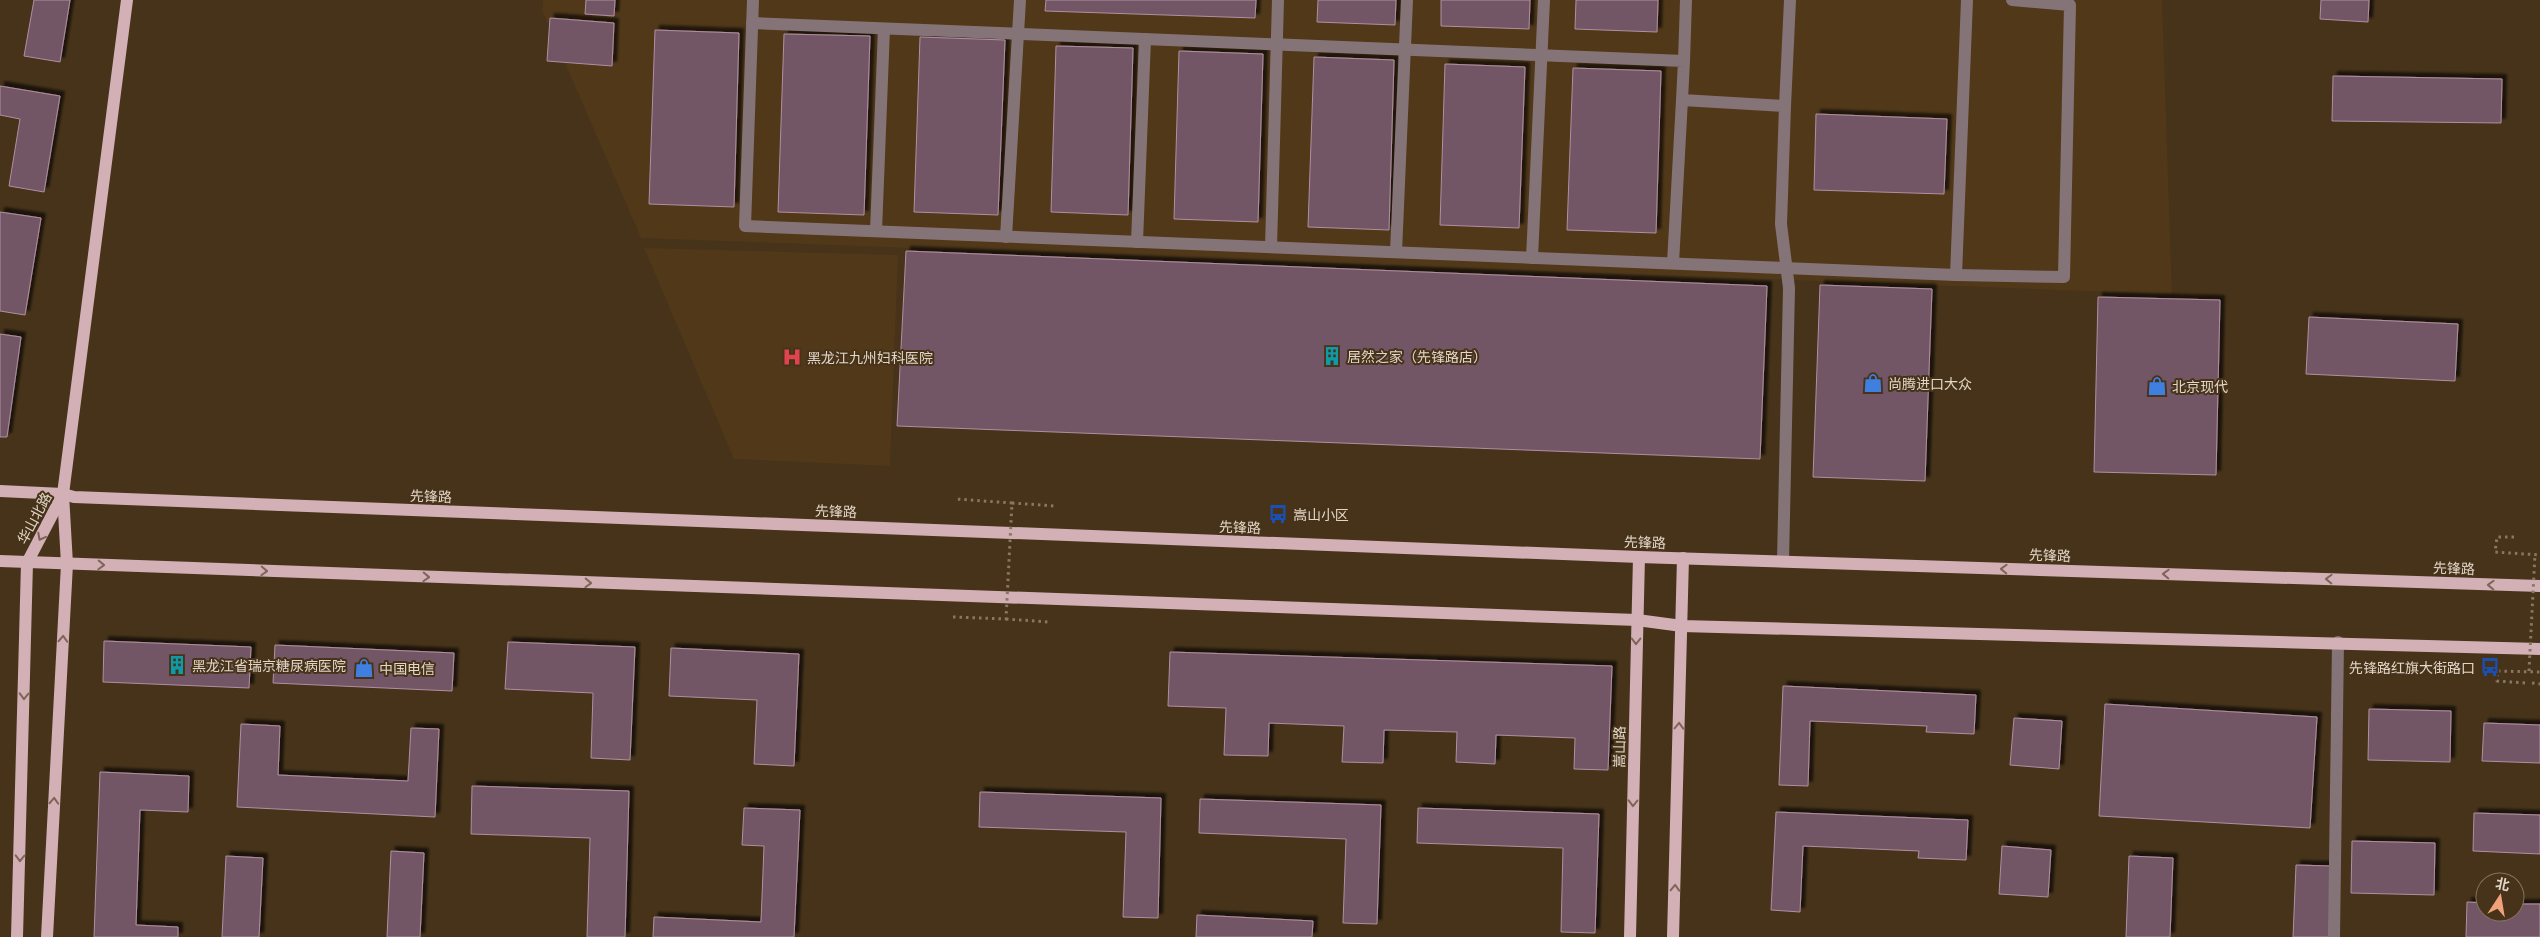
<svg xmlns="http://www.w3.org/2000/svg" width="2540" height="937" font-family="Lato,'Noto Sans SC',sans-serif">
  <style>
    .built { fill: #503819 }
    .building { fill: #735666; stroke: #b08fa1; filter: url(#shadow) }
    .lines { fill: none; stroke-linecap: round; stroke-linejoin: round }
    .path { stroke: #887763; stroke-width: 3; stroke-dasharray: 2.5 4; stroke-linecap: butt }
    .minor { stroke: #857477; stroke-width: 12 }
    .major { stroke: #d2b0b5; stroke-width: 12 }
    .path-bridge { stroke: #887763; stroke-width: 3; stroke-dasharray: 2.5 4; stroke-linecap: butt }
    .oneway { stroke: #7e6558 }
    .labels { text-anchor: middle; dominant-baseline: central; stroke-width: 4; stroke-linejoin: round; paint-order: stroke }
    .poi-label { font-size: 14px; fill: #e3d6c8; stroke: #46331a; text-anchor: start }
    .street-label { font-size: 14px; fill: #e3d6c8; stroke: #46331a }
  </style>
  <defs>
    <filter id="shadow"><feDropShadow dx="4.5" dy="-4.5" stdDeviation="1" flood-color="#0009"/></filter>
  </defs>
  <rect width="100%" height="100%" fill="#46331a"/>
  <g class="built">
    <path d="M543,0H2162L2172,294L641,238L542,10Z"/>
    <path d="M644,248L898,255L890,466L734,459Z"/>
  </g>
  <g class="building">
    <path d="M34,0H70L60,62L24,56Z"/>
    <path d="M586,0H615L614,16L585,14Z"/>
    <path d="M1046,0H1256L1255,18L1045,11Z"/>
    <path d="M1318,0H1396L1395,25L1317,22Z"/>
    <path d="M1441,0H1530L1529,29L1441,26Z"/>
    <path d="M1576,0H1658L1657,32L1575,29Z"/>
    <path d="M2321,0H2369L2368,22L2320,19Z"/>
    <path d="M550,18L614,23L612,66L547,61Z"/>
    <path d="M655,30L739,33L734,207L649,204Z"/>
    <path d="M784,34L870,36L864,215L778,212Z"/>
    <path d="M920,37L1005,40L998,215L914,212Z"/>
    <path d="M1056,46L1133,48L1128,215L1051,212Z"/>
    <path d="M1179,51L1263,54L1258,222L1174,219Z"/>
    <path d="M1314,57L1394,60L1389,230L1308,227Z"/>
    <path d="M1445,64L1525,67L1519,228L1440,225Z"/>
    <path d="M1573,68L1661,71L1656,233L1567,230Z"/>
    <path d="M2333,76L2502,79L2501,123L2332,121Z"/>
    <path d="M0,86L60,96L44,192L9,186L20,119L0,115Z"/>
    <path d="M1816,114L1947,119L1944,194L1814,190Z"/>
    <path d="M0,212L41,218L25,315L0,311Z"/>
    <path d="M906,251L1767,286L1760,459L897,426Z"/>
    <path d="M1820,285L1932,289L1925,481L1813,477Z"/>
    <path d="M2098,297L2220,300L2216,475L2094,472Z"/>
    <path d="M2309,317L2458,324L2455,381L2306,374Z"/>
    <path d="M0,334L21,337L7,437H0Z"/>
    <path d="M104,641L251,647L249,688L103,682Z"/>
    <path d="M508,642L635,647L630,760L591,758L593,693L505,689Z"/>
    <path d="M275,645L454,653L452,691L273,683Z"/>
    <path d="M671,648L799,654L794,766L754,764L757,700L669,696Z"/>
    <path d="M1170,652L1612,666L1608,770L1574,769L1575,738L1496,735L1495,764L1456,762L1457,732L1384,730L1383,763L1342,762L1344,726L1269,723L1268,756L1224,755L1226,708L1168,706Z"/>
    <path d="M1783,686L1976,695L1974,734L1926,732L1927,726L1810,721L1808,786L1779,785Z"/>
    <path d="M2105,704L2317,717L2310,828L2099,816Z"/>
    <path d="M2369,709L2451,711L2450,762L2368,760Z"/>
    <path d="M2014,718L2062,721L2059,769L2010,765Z"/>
    <path d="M2484,723L2540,725V763L2482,761Z"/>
    <path d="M241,724L280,726L278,775L408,781L411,728L439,729L435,817L237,807Z"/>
    <path d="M100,772L189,776L188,812L140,810L136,925L178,927V937H94Z"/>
    <path d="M472,786L629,791L625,937H587L590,838L471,834Z"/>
    <path d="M980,792L1161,798L1158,918L1123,917L1126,832L979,827Z"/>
    <path d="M1200,799L1381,805L1377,924L1343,923L1346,839L1199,833Z"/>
    <path d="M744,808L800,810L794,937H653L654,917L761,922L764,846L742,845Z"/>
    <path d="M1418,808L1599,814L1595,933L1561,932L1563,848L1417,843Z"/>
    <path d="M1776,812L1968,820L1966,860L1918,858L1919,851L1803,846L1800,912L1771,910Z"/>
    <path d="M2474,813L2540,815V854L2473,851Z"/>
    <path d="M2352,841L2435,843L2434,895L2351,893Z"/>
    <path d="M2002,846L2051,850L2048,897L1999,894Z"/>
    <path d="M391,851L424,853L420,937H387Z"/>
    <path d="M226,856L263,858L259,937H222Z"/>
    <path d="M2129,856L2173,858L2170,937H2126Z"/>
    <path d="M2296,865L2331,866L2329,937H2293Z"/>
    <path d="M2467,902L2485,903V912H2515V904H2540V937H2466Z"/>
    <path d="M1197,915L1313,921L1312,937H1196Z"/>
  </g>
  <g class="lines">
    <g class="path">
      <path d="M1012,503L1055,506"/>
      <path d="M2514,537H2497L2495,552L2540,555"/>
      <path d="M1006,619L1049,622"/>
      <path d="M2525,683L2497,681V671L2540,672"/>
      <path d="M2532,683L2540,684"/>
    </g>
    <g class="minor">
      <path d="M753,0L745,226L1956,275L2064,277L2070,5L2012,0"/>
      <path d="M752,23L1684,61L1682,100L1785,106L1781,224L1789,288L1783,561"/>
      <path d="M1684,61L1686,0"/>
      <path d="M1785,106L1790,0"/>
      <path d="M876,231L884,29"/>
      <path d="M1006,237L1020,0"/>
      <path d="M1137,242L1145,39"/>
      <path d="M1271,247L1278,0"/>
      <path d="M1396,252L1407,0"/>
      <path d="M1532,258L1544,0"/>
      <path d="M1673,263L1682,100"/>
      <path d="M1956,275L1967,0"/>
      <path d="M2334,937L2338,642"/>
    </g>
    <g class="major">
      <path d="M0,491L63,494L74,497L1639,557L2540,586"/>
      <path d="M0,561L1637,620L1682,626L2540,649"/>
      <path d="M17,937L27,563L63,494"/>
      <path d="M47,937L67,564L63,494L127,0"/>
      <path d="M1630,937L1639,557"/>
      <path d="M1673,937L1683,558"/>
    </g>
    <g class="path-bridge">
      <path d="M953,617L1006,619L1012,503L956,499"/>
      <path d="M2529,671L2535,554"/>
    </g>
  </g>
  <defs><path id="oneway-chevron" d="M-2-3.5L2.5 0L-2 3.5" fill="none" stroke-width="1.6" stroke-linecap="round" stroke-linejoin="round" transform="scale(1.25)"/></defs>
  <g class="oneway">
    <use href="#oneway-chevron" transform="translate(41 537) rotate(118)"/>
    <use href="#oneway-chevron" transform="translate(101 565) rotate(2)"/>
    <use href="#oneway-chevron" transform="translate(2004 569) rotate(-178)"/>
    <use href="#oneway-chevron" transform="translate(264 571) rotate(2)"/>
    <use href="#oneway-chevron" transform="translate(2166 574) rotate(-178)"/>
    <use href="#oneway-chevron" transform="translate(426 577) rotate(2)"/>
    <use href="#oneway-chevron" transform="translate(2329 579) rotate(-178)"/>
    <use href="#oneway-chevron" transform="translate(588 583) rotate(2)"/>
    <use href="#oneway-chevron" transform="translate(2491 585) rotate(-178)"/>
    <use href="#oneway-chevron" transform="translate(63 639) rotate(-87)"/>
    <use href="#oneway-chevron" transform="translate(1636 641) rotate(91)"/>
    <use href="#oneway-chevron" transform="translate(24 696) rotate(91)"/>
    <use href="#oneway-chevron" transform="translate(1679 726) rotate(-88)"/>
    <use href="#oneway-chevron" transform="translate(54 801) rotate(-87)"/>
    <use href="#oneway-chevron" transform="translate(1633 803) rotate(91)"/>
    <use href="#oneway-chevron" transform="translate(20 858) rotate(91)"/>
    <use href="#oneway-chevron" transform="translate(1675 888) rotate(-88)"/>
  </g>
  <defs>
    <g id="building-bare" transform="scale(1.5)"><path d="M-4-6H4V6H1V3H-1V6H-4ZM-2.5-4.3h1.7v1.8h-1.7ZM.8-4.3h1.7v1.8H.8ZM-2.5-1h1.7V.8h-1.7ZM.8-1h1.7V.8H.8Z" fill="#0f9aa8" stroke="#46331a" stroke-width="2.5" paint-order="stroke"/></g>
    <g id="hospital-bare" transform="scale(1.5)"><path d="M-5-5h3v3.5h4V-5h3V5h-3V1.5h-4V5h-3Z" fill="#e0444e" stroke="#46331a" stroke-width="2.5" paint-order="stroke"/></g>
    <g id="shop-bare" transform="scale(1.5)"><path d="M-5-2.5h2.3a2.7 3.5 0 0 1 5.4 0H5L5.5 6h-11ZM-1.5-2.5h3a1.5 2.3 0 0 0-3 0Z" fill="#3f7fe0" stroke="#46331a" stroke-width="2.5" paint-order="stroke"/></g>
    <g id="bus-bare" transform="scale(1.5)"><path d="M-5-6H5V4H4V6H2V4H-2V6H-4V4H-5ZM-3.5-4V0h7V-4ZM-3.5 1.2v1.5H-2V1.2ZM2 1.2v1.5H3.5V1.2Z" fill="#1a4fb4" stroke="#46331a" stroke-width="2.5" paint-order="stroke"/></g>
  </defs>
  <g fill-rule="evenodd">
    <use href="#building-bare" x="1332" y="356"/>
    <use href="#hospital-bare" x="792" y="357"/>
    <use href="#shop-bare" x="1873" y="383"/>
    <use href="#shop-bare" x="2157" y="386"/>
    <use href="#bus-bare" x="1278" y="514"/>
    <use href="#building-bare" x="177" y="665"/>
    <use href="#bus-bare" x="2490" y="667"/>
    <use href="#shop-bare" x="364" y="668"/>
  </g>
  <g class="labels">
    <g class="poi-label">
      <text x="1347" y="356">居然之家（先锋路店）</text>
      <text x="807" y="357">黑龙江九州妇科医院</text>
      <text x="1888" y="383">尚腾进口大众</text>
      <text x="2172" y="386">北京现代</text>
      <text x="1293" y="514">嵩山小区</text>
      <text x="192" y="665">黑龙江省瑞京糖尿病医院</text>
      <text x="2475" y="667" text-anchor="end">先锋路红旗大街路口</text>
      <text x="379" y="668">中国电信</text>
    </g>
    <g class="street-label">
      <text transform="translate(431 496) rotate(2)">先锋路</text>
      <text transform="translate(836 511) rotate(2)">先锋路</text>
      <text transform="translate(34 518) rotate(-62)">华山北路</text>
      <text transform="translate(1240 527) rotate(2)">先锋路</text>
      <text transform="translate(1645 542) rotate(2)">先锋路</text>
      <text transform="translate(2050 555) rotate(2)">先锋路</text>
      <text transform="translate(2454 568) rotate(2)">先锋路</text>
      <text transform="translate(1619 747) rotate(-89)">嵩山路</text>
    </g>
  </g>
  <g transform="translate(2500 897) rotate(12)"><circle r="24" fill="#46331a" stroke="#857460"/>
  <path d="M0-4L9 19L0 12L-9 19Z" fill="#f1a27b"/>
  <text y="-8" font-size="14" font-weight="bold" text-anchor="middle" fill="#e3d6c8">北</text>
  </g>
</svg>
